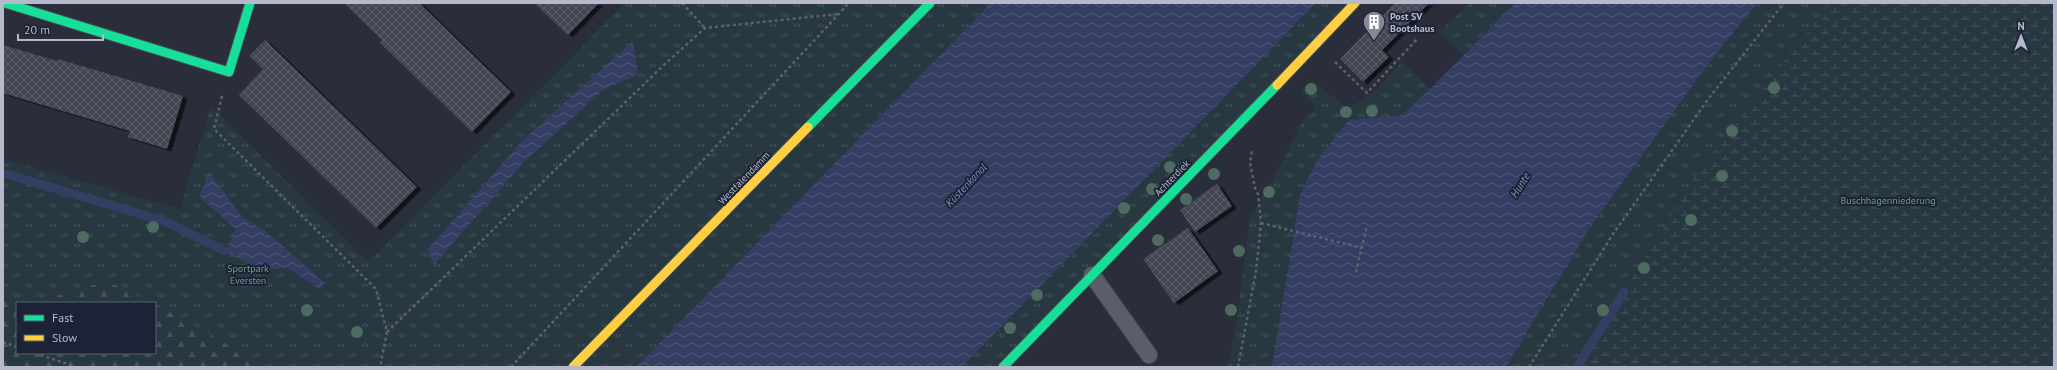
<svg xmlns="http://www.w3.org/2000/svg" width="2057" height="370" font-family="'PT Sans',sans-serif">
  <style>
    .grass { fill: url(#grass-tufts); fill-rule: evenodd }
    .forest { fill: url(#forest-firs) }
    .wetland { fill: url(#wetland-marsh) }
    .water { fill: url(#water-waves) }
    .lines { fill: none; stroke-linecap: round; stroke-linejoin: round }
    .stream { stroke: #343e63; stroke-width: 9 }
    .building { fill: url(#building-cross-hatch); filter: url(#shadow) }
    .lane-casing { stroke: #474a53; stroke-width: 18 }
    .fast-casing { stroke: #474a53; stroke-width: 11 }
    .slow-casing { stroke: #474a53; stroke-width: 11 }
    .path { stroke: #5d616a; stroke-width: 2.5; stroke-dasharray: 3 3; stroke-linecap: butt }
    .lane { stroke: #5b5e68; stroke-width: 16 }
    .fast { stroke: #16e098; stroke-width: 9 }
    .slow { stroke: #ffcf43; stroke-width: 9 }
    .tree { fill: #4e6b61 }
    .labels { text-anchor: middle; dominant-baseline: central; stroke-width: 4; stroke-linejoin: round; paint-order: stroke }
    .poi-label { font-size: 10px; font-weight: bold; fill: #b5b9cb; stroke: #1d2336; text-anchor: start }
    .street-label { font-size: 10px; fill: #b5b9cb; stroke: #1d2336 }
    .park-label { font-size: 10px; fill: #6b9d80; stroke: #1d2336 }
    .water-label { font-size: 11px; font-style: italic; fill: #828fb8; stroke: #1d2336 }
  </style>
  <defs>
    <pattern id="grass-tufts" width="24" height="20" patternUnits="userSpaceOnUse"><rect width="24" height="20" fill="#273841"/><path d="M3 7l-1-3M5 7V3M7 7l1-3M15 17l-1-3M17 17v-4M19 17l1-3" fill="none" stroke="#44535b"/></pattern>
    <pattern id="forest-firs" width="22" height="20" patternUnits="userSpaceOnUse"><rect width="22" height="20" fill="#273841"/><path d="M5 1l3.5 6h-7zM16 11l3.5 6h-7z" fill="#44535b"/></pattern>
    <pattern id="wetland-marsh" width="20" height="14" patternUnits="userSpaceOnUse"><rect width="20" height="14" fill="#273841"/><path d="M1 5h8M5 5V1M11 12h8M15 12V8" fill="none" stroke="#44535b"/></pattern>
    <pattern id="water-waves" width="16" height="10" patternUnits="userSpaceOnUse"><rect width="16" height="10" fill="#343e63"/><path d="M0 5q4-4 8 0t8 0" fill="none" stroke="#4f5878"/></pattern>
    <pattern id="building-cross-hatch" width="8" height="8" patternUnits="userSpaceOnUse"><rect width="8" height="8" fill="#434752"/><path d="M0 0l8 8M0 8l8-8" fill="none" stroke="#5c5f6a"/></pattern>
    <filter id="shadow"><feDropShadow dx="4.5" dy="2.5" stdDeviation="0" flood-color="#0009"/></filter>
  </defs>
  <rect width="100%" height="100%" fill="#2a2e3b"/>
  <g class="grass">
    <path d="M625,3H991L636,367H3V159L180,209L211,106L368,262ZM17,303H155V353H17Z"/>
    <path d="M1316,3H1357L1003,367H962Z"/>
    <path d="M1470,3H1515L1463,55L1439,32Z"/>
    <path d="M1757,3H2054V367H1506L1589,229L1708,64Z"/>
    <path d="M1402,62L1430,89L1402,115L1349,120L1300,195L1272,367H1228L1237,319L1250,218L1277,172L1302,122L1316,107L1301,93L1313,81L1348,109L1377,89Z"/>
  </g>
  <g class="forest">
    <path d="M107,281L152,303H56V296Z"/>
    <path d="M3,296L17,305V353H155V304L268,367H3Z"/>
  </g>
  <path class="wetland" d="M1830,3H2054V367H1577L1697,174Z"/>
  <g class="water">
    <path d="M991,3H1316L962,367H636Z"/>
    <path d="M1515,3H1757L1708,64L1589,229L1506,367H1272L1300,195L1318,159L1349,120L1402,115L1430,89Z"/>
    <path d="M633,41L638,74L603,90L524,162L434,265L427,250L521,142Z"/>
    <path d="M209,172L243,218L263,229L325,283L319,289L287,267L262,271L225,251L236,229L199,197Z"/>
  </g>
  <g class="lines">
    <g class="stream">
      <path d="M3,173L167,222L225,251"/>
      <path d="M1577,367L1624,292"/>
    </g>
  </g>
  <g class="building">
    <path d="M344,3H419L511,92L472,132L380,43L382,40Z"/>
    <path d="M534,3H599L568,35Z"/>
    <path d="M1395,3H1429L1382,50L1389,57L1363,82L1340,59Z"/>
    <path d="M265,40L417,187L376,228L239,95L263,69L249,56Z"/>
    <path d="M3,45L57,61L58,59L183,96L167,149L128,137L130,131L3,93Z"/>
    <path d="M1217,184L1232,206L1195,232L1180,210Z"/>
    <path d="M1188,228L1218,271L1174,303L1143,259Z"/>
  </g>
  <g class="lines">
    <g class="lane-casing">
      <path id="lane" d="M1092,275L1149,355"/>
    </g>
    <g class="fast-casing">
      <g id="fast">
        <path d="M5,3L229,72L250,3"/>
        <path d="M808,127L930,3"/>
        <path d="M1003,367L1277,85"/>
      </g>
    </g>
    <g class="slow-casing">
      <g id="slow">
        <path d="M1277,85L1355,3"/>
        <path d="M573,367L808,127"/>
      </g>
    </g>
    <g class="path">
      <path d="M682,3L705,28"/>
      <path d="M1335,62L1367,93L1418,38"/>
      <path d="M222,96L214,129L376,289L387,332L380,367"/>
      <path d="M1261,223L1362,248"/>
      <path d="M1356,272L1367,225"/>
      <path d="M387,332L666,63L705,28L838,14"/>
      <path d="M3,342L17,347"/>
      <path d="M35,353L76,367"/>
      <path d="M511,367L849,3"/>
      <path d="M1238,367L1256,271L1261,223L1258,194L1255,188L1250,163L1252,149"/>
      <path d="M1529,367L1613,234L1709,98L1784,3"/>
    </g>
    <use href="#lane" class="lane"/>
    <use href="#fast" class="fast"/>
    <use href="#slow" class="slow"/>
  </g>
  <g class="tree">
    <circle cx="1774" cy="88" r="6"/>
    <circle cx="1311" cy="89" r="6"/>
    <circle cx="1372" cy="111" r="6"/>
    <circle cx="1346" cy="112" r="6"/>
    <circle cx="1732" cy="131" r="6"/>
    <circle cx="1170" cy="167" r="6"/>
    <circle cx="1214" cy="174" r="6"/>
    <circle cx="1722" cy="176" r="6"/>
    <circle cx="1152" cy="189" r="6"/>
    <circle cx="1269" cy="192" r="6"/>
    <circle cx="1186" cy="199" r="6"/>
    <circle cx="1124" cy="208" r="6"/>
    <circle cx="1691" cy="220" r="6"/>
    <circle cx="153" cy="227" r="6"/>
    <circle cx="83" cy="237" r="6"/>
    <circle cx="1158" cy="240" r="6"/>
    <circle cx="1239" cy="251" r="6"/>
    <circle cx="1644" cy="268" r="6"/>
    <circle cx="1037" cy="295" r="6"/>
    <circle cx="307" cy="310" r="6"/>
    <circle cx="1231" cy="310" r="6"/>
    <circle cx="1603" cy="310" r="6"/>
    <circle cx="1010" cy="328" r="6"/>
    <circle cx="357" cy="332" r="6"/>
  </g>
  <defs>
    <g id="building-pin" transform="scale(1.15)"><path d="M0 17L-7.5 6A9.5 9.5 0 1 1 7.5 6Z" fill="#848899" stroke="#1d2336"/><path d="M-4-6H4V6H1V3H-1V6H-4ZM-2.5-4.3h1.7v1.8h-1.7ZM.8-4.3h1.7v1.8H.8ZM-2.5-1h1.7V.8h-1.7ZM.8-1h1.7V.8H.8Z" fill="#fff"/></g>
  </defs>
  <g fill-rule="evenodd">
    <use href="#building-pin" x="1374" y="22"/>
  </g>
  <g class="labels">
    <g class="poi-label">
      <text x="1390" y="16">Post SV<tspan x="1390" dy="12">Bootshaus</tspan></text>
    </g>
    <g class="street-label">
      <text transform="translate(744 178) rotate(-46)">Westfalendamm</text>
      <text transform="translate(1172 178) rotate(-46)">Achterdiek</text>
    </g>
    <g class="park-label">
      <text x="1888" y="200">Buschhagenniederung</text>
      <text x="248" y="268">Sportpark<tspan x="248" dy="12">Eversten</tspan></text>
    </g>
    <g class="water-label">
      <text transform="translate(966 185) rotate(-47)">Küstenkanal</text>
      <text transform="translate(1520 185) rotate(-58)">Hunte</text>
    </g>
  </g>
  <rect width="2057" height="370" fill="none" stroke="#b5b9cb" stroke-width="8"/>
  <rect x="16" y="302" width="140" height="52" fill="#1d2336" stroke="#5a5f72"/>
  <rect x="24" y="315" width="20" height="6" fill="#16e098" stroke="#5a5f72"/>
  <text x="52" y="322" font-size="12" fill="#b5b9cb">Fast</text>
  <rect x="24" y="335" width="20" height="6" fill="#ffcf43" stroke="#5a5f72"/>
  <text x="52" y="342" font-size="12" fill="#b5b9cb">Slow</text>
  <g transform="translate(2021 36)" stroke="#1d2336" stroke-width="3" paint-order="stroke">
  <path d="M0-3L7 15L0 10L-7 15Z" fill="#b5b9cb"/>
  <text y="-6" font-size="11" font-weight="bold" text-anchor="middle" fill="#b5b9cb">N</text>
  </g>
  <path d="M18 34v6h85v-6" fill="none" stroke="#b5b9cb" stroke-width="2"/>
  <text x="24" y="34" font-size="12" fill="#b5b9cb" stroke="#1d2336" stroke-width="3" paint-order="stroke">20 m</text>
</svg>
